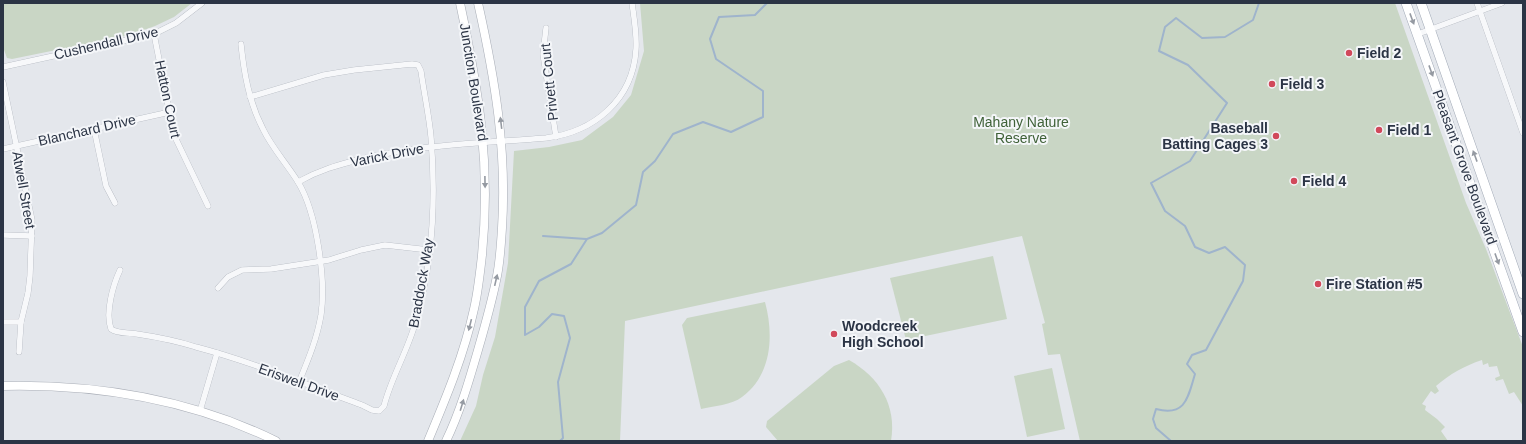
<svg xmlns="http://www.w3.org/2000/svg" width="1526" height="444" font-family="Arial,sans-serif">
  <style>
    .green { fill: #c9d6c5 }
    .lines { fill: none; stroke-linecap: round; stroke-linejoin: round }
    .stream { stroke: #9fb4cc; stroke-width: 2 }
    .street-casing { stroke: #a9aeb7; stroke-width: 6 }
    .secondary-casing { stroke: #a9aeb7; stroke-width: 9 }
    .primary-casing { stroke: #a3abb8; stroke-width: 10 }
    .street { stroke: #f7f8fa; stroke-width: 5.5 }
    .secondary { stroke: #fff; stroke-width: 8 }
    .primary { stroke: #fff; stroke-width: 9 }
    .oneway { fill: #959aa2 }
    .poi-dot { fill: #d1495b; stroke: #f4f6f9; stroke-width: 1.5 }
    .labels { text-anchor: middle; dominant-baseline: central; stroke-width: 4; stroke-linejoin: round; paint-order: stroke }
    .street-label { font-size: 14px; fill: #2b3445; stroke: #f4f6f9 }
    .poi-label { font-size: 14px; font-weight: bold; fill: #2b3445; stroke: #f4f6f9; text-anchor: start }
    .park-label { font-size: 14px; fill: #3f6138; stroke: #f4f6f9 }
  </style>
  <rect width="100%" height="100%" fill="#e4e7ec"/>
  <g class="green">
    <path d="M3,3H192L174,17L155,26L130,35L12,59L7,58L3,47Z"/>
    <path d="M640,3H1395L1466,203L1486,249L1523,347V406L1514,392L1509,394L1503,379L1496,381L1495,378L1500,376L1497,366L1489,367L1488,363L1483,365L1482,360C1464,366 1450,374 1436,386L1439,391L1435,394L1431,391L1422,404L1426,406L1425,410L1437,419L1445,427L1441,431L1448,441H1080L1060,354L1048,355L1042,324L1045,323L1022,236L625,321L620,441H460L476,406L483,375L495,337L508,263L514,151L549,147L582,140L613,117L631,95L644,51Z"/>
    <path d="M993,256L1007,319L906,340L890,278Z"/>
    <path d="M765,302C774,335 772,375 742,397C732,405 713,406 701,409L682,325L687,318Z"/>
    <path d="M849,360C879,377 897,405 891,441H778L766,427L767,421L834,366Z"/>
    <path d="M1052,368L1065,429L1027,437L1014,376Z"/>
  </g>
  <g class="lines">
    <g class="stream">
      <path d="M543,236L586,239"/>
      <path d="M560,441L563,438L558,382L570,338L564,316L552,314L539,327L525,335V307L539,281L571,264L587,239L602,233L636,205L643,172L655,161L673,134L703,122L731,132L763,117V91L716,59L710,39L719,17L755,15L767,3"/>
      <path d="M1171,441L1156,428L1153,419L1156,409C1186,417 1188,397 1195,374L1187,364L1192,355L1206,350L1243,281L1245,265L1225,247L1209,253L1195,247L1185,226L1165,211L1151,183L1190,161L1227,103L1188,65L1159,51L1165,27L1176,18L1202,38L1225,37L1253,20L1259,3"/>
    </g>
    <g class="street-casing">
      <g id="street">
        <path d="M1477,3L1523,133"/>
        <path d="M546,28L543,54L556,137"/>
        <path d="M154,34L174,135L208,206"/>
        <path d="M1418,34L1502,3"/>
        <path d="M241,44C244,73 249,102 263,129C272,148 287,164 298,182C317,213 326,280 321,315C317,339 308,360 299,382"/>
        <path d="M3,67L154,34L176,23L202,3"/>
        <path d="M3,82L32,220L30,276L28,293L21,322L19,352"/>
        <path d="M94,129L106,186L115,203"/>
        <path d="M3,149L170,112"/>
        <path d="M298,182C319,170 338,165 361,159C422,144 484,143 546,138C594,132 633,100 636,49C637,34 634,18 632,3"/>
        <path d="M3,235L32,236"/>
        <path d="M120,270C113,285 105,313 111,329C118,334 128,332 137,334C157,337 177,341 196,347C253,362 307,385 362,405L372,410L379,411L384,406C391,378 407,352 415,324C433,264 436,199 431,137C429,115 424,93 421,71L418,65L412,64L354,70L324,75L250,97"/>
        <path d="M218,288L228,277L242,270L271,269L329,260L361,250L385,245L429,250"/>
        <path d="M3,322H21"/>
        <path d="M200,411L217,353"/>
      </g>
    </g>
    <g class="secondary-casing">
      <g id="secondary">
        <path d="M3,386C97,384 192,400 276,441"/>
        <path d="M428,441C446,398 464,355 474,309C478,292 480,273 482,255C491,164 479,92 460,3"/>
        <path d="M446,441C460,412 469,381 478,350C485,326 492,301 497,276C500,261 501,244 502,228C507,150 495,79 478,3"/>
      </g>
    </g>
    <g class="primary-casing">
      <g id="primary">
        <path d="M1406,3L1523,332"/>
        <path d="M1421,3L1523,294"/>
      </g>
    </g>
    <use href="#street" class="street"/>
    <use href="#secondary" class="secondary"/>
    <use href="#primary" class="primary"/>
  </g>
  <defs><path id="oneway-solid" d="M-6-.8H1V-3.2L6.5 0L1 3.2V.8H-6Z"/></defs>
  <g class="oneway">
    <use href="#oneway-solid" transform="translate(1412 19) rotate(70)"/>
    <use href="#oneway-solid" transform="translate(1431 71) rotate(70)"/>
    <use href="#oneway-solid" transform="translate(501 123) rotate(-97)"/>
    <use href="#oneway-solid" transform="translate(1475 156) rotate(-110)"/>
    <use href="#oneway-solid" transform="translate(485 182) rotate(89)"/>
    <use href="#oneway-solid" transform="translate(1497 259) rotate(70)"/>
    <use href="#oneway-solid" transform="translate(496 280) rotate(-77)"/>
    <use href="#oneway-solid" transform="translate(470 325) rotate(104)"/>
    <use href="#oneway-solid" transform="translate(462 405) rotate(-73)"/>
  </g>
  <g class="poi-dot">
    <circle cx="1349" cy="53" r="4"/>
    <circle cx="1272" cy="84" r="4"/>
    <circle cx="1379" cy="130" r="4"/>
    <circle cx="1276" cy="136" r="4"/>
    <circle cx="1294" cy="181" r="4"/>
    <circle cx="1318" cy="284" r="4"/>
    <circle cx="834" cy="334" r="4"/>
  </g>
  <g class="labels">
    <g class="street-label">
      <text transform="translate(106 43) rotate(-13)">Cushendall Drive</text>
      <text transform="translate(474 82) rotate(81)">Junction Boulevard</text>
      <text transform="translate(549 82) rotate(-96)">Privett Court</text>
      <text transform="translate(168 99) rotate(78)">Hatton Court</text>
      <text transform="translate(87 130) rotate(-13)">Blanchard Drive</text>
      <text transform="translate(387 155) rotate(-11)">Varick Drive</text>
      <text transform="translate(1465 167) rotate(70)">Pleasant Grove Boulevard</text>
      <text transform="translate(24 190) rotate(80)">Atwell Street</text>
      <text transform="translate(421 283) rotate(-80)">Braddock Way</text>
      <text transform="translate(299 382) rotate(20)">Eriswell Drive</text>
    </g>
    <g class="poi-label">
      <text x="1357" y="53">Field 2</text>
      <text x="1280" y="84">Field 3</text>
      <text x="1268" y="128" text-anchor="end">Baseball<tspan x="1268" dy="16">Batting Cages 3</tspan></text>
      <text x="1387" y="130">Field 1</text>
      <text x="1302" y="181">Field 4</text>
      <text x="1326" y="284">Fire Station #5</text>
      <text x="842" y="326">Woodcreek<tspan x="842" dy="16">High School</tspan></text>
    </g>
    <g class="park-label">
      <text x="1021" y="122">Mahany Nature<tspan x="1021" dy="16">Reserve</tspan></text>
    </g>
  </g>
  <rect width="1526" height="444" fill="none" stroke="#2b3445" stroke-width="8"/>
</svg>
